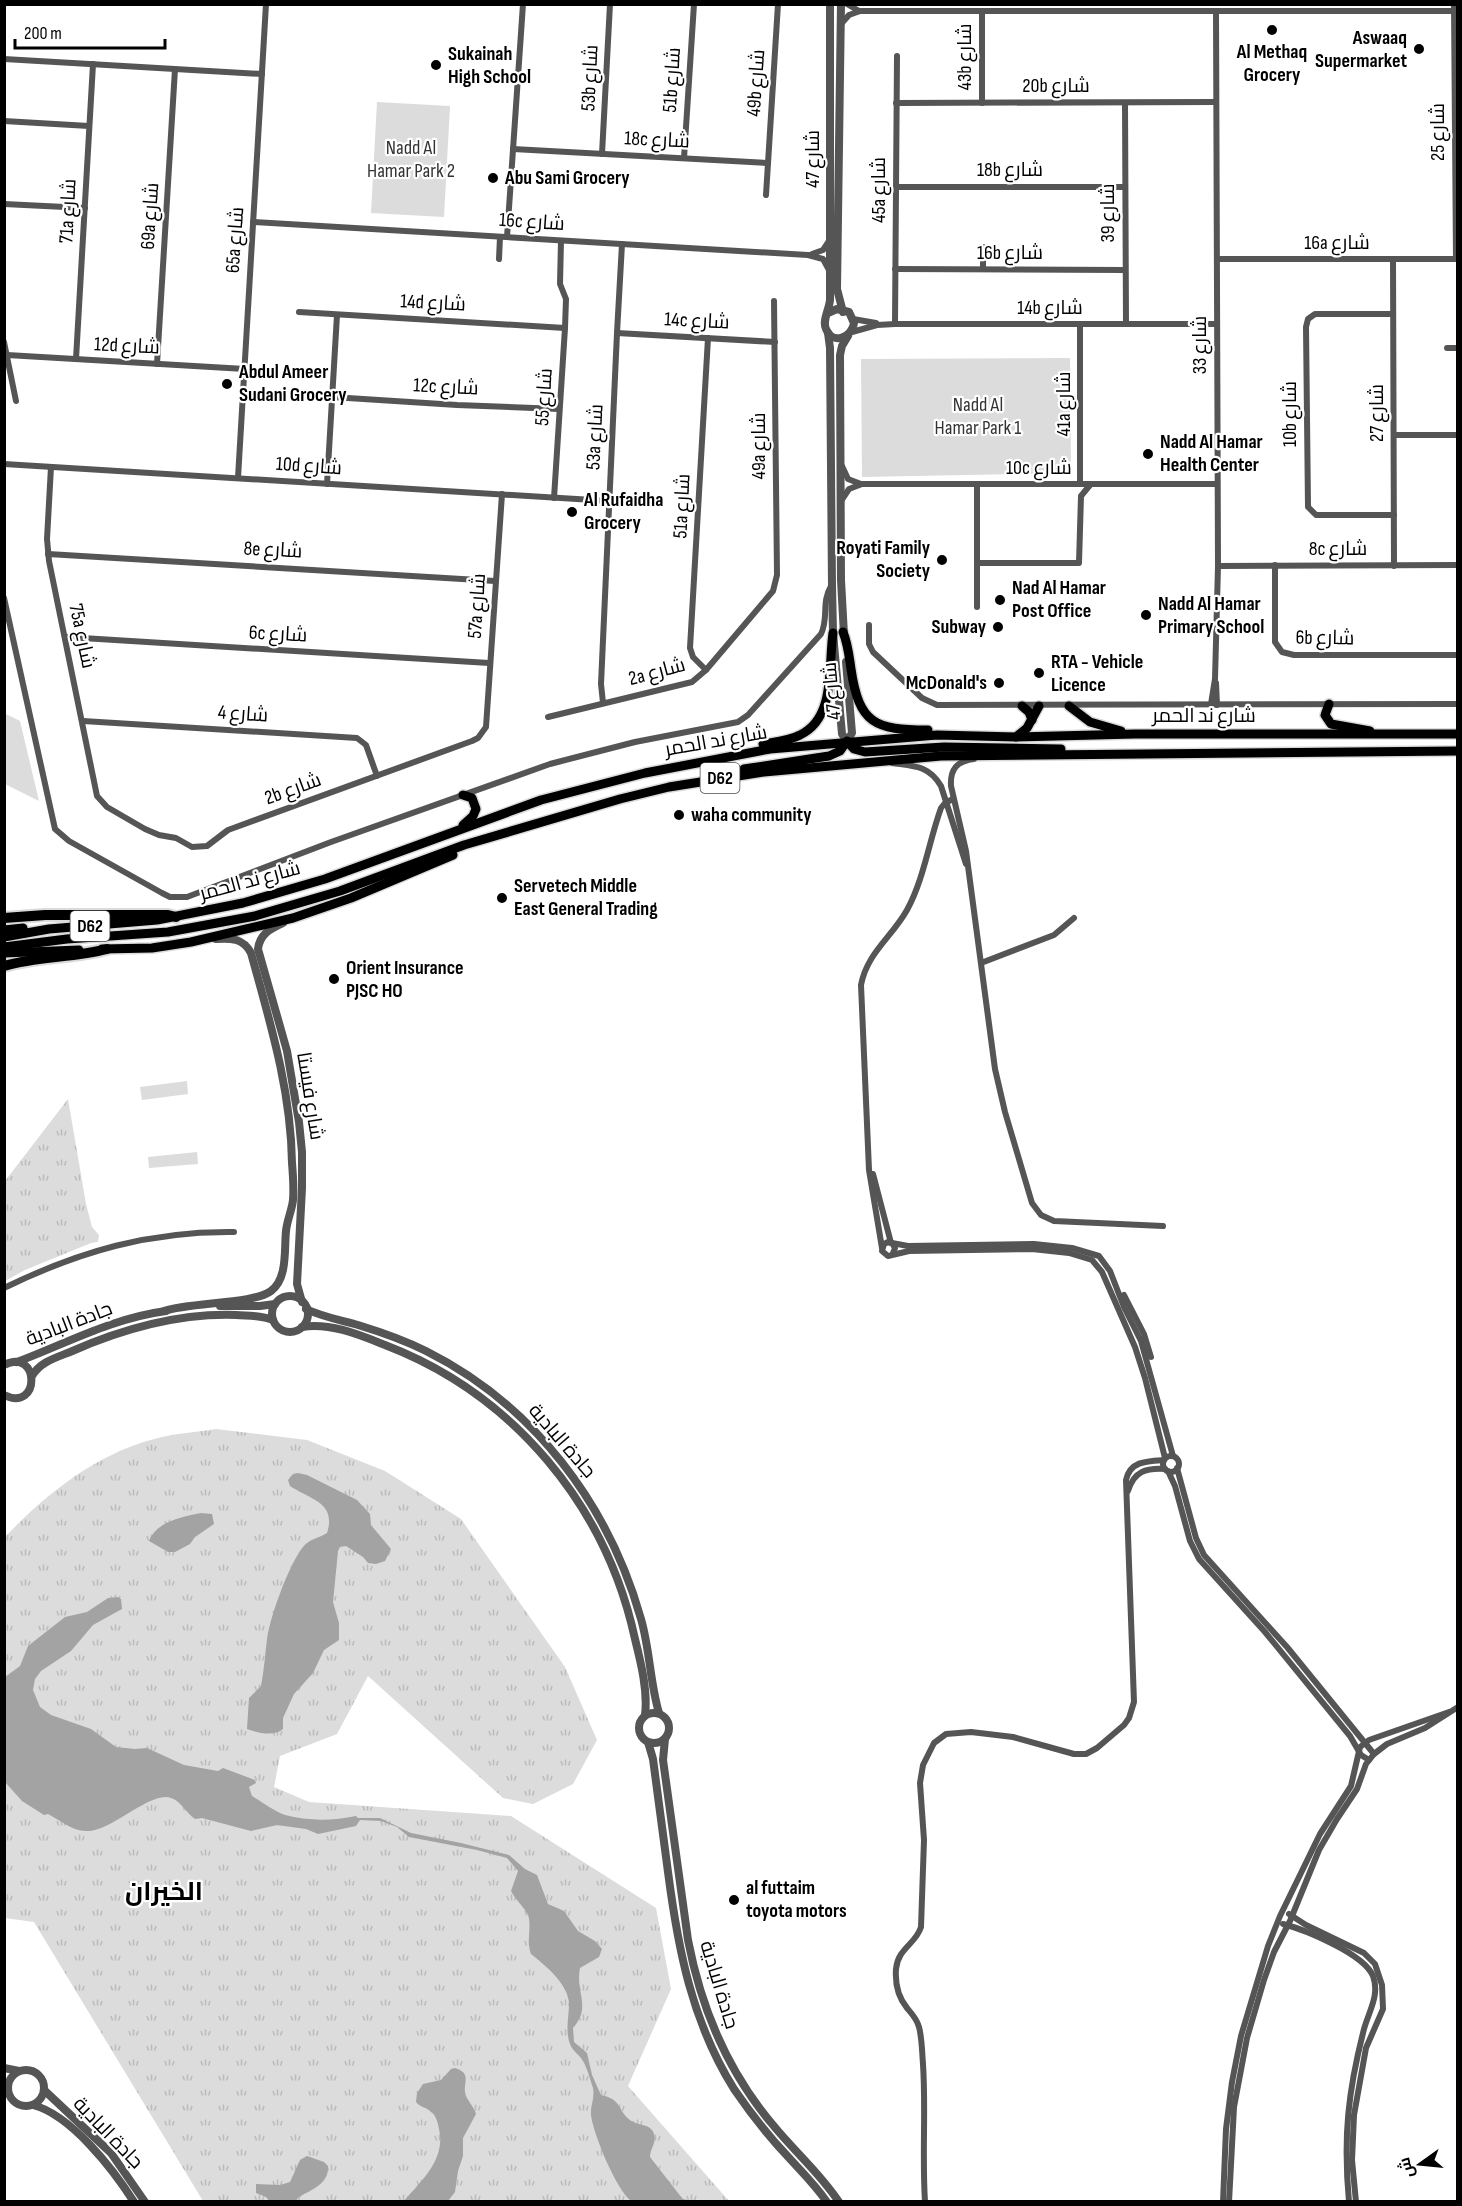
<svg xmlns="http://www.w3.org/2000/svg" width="1462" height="2206" font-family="'Sofia Sans Condensed',Cairo,sans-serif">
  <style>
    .grass { fill: url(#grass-tufts) }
    .green { fill: #dcdcdc }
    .water { fill: #a3a3a3 }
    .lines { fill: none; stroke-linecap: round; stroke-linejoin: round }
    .primary-casing { stroke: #dbdbdb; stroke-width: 12 }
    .motorway-casing { stroke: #dbdbdb; stroke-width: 14 }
    .minor { stroke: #555; stroke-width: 6 }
    .tertiary { stroke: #555; stroke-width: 8 }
    .primary { stroke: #000; stroke-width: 9 }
    .motorway { stroke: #000; stroke-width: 10 }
    .poi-dot { fill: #000; stroke: #fff; stroke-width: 2 }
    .labels { text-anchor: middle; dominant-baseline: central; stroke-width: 4.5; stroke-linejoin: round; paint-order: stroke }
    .shield { fill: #fff; stroke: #4c4c4c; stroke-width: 1.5 }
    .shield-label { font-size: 18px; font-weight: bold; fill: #000 }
    .poi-label { font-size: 20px; font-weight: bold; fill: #000; stroke: #fff; text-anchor: start }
    .street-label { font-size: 20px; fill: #000; stroke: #fff }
    .park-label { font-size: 20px; fill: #333; stroke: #fff }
    .district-label { font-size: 26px; font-weight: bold; fill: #000; stroke: #fff }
  </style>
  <defs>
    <pattern id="grass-tufts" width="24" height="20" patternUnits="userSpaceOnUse" patternTransform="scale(1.5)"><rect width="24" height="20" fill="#dcdcdc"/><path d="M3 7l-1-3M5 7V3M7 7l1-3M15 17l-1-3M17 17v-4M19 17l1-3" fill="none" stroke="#bbb"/></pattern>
  </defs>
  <rect width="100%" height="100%" fill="#fff"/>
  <g class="grass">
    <path d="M68,1099L86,1204L92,1227L99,1235L98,1242L91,1243L25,1270L5,1281V1181Z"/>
    <path d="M216,1429L307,1440L385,1471L461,1519L565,1667L597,1740L573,1784L533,1804L503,1798L368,1676L337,1734L280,1756L274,1787L309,1802L511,1816L656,1908L671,1989L628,2086L729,2201H203L34,1922L5,1918V1537C48,1492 100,1451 162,1437C179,1433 198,1432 216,1429Z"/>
  </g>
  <g class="green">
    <path d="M377,102L450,106L444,217L371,213Z"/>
    <path d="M1070,358L1071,473L862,477L861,359Z"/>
    <path d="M4,713L20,721L39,801L5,784Z"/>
    <path d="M187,1081L188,1094L142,1100L140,1087Z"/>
    <path d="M197,1152L198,1164L149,1168L148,1157Z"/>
  </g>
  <g class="water">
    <path d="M298,1473L307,1475L357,1500L370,1514L371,1525L391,1549L385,1561L376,1564L368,1563L363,1557L346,1546L340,1547L338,1551L333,1602L339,1623V1640L324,1650L313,1673L294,1694L283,1718V1729C273,1737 259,1733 247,1729L249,1698L261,1686C264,1671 265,1655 267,1639C270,1617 289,1564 303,1547C309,1539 319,1538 327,1533C337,1502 309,1499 290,1486L288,1480L293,1474Z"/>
    <path d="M201,1513L212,1514L214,1524L195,1537L190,1544L175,1552H168L149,1541C157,1521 182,1517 201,1513Z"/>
    <path d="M118,1597L121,1599L122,1609L93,1625L71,1651L41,1671L35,1679L33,1690L40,1707L51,1715L91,1729L116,1747L135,1749L147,1748L184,1765L218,1771L223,1768L255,1780L256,1783L249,1787L252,1796C262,1802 274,1811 285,1815C307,1821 333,1821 356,1816L358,1818H380L411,1833L461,1843L509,1855L525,1869L537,1875L548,1904L564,1911L578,1931L595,1941L602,1949L599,1957L580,1968C575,1993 592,2006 573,2028L574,2042L587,2053L592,2075L601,2095C623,2100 617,2110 630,2120C637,2126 651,2123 654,2134C657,2143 650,2148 650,2157L678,2193L683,2199L691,2201H631C617,2191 593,2134 591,2115C590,2106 595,2099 593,2088C590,2079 587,2066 581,2058C578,2054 572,2050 570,2044C565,2030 569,2018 569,2003C568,1984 545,1965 531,1954C526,1942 532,1925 528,1915C524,1907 515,1899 511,1891L518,1871L507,1858L477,1850L409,1837L397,1827L381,1821L360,1820L356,1826L318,1834L306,1829L277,1825L251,1831L202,1818L195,1819C187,1814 181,1801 171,1798C151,1790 110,1833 86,1831C72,1831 60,1820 48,1814L44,1815L22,1801L5,1782V1677L20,1666L28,1646L65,1617L87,1612L108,1598Z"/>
    <path d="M455,2068C471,2073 464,2081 465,2092C466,2100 474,2106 476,2114L463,2138V2156L458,2171L455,2192L448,2201H404C422,2180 446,2159 439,2129C438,2123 436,2115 431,2112C427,2107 421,2108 416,2102L417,2093L423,2084L441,2080L451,2069Z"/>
    <path d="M307,2156L324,2162L328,2166C329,2185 311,2189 298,2198L296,2201H269L266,2197L256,2193V2184L280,2185L290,2182L300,2160Z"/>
  </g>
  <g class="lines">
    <g class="primary-casing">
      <g id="primary">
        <path d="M843,632C848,644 849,656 851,669C859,724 875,730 928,730"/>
        <path d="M1329,704L1325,715L1331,724L1370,731"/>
        <path d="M1022,706L1029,712L1032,720"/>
        <path d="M1069,706L1090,722L1121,731"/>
        <path d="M1016,737L1027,728L1039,706"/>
        <path d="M763,744C775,742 789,741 800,735C836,718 828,667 833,633"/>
        <path d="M744,769L829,756L840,751L847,741L854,749L865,752L944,747L1061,749"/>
        <path d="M463,795L472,798L476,809L473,816L463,825"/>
        <path d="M4,930L23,928"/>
        <path d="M4,937L49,929L157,920L243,903L325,879L541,800L645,773L770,749L937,735L1016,737L1135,734H1458"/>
        <path d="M4,947L67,939L168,932L255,916L340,891L464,845L620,799L669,787L764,772L941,756L1458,751"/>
        <path d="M102,949L152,948L191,942L293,918L351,898L453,855"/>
        <path d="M4,953L79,950"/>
      </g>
    </g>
    <g class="motorway-casing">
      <g id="motorway">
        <path d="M4,918L45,915H168L176,917"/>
        <path d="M4,966C38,956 73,958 107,949"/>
      </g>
    </g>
    <g class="minor">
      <path d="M847,4L859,11"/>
      <path d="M1454,4L1456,259"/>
      <path d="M982,11V103"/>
      <path d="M841,24L849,15L860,11H1454"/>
      <path d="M4,59L262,74"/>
      <path d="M896,103L1216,102"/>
      <path d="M1125,103L1126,324"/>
      <path d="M4,121L89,126"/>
      <path d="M513,149L768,163"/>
      <path d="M602,154L610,4"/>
      <path d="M684,158L694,4"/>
      <path d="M896,187H1125"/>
      <path d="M766,195L778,4"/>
      <path d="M4,204L85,208"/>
      <path d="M253,222L808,255L823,259L829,270"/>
      <path d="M507,237L523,4"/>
      <path d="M983,247V269"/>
      <path d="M812,254L823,250L829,241"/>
      <path d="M499,259L500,237"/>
      <path d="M1217,259H1457"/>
      <path d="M1393,259L1394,566"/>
      <path d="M895,269L1125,270"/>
      <path d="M299,312L565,328"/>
      <path d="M1393,314H1315L1308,319L1306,327L1308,507L1316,515H1394"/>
      <path d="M853,319L876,323"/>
      <path d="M895,324L897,56"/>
      <path d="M1080,324V484"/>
      <path d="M852,332L877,325L895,324H1217"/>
      <path d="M617,333L775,342"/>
      <path d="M4,342L16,401"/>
      <path d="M1447,348H1458"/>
      <path d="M7,355L245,369"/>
      <path d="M76,359L93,64"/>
      <path d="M157,364L175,69"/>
      <path d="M332,397L457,405L559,409"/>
      <path d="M1394,435H1458"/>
      <path d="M4,464L609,501"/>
      <path d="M842,466L848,479L861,484"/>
      <path d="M51,467L47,539L49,561L97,796L107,807L145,829L159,835L176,838L192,847L207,846L228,830L472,741L478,738L486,727L502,494"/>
      <path d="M238,478L266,4"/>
      <path d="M327,484L337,315"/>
      <path d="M977,485V607"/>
      <path d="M554,498L565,328L566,299L560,284L561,241"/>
      <path d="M841,501L849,489L862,484H1217"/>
      <path d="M48,554L495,581"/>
      <path d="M977,563H1079L1081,496L1090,485"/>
      <path d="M1275,565V642L1282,652L1294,655H1458"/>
      <path d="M1218,566L1458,565"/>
      <path d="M4,598L55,829L69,841L162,893L170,897H187L331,842L550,764L635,742L738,722L748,715L821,634C829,618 821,603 831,586"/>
      <path d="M869,625V644L873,652L922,698L937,705L1458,704"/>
      <path d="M66,637L489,663"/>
      <path d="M706,670L693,657L690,648L708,338"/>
      <path d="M1216,683L1217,705"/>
      <path d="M603,703L601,684L617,333L622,244"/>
      <path d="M1211,704L1215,679L1218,566L1216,11"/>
      <path d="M548,717L692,682L706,670L773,591L777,575L774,301"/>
      <path d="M83,721L357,738L366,745L377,776"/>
      <path d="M974,759C957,761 950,769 951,786L966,851L995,1069L1005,1112L1032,1203L1041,1215L1054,1221L1163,1226"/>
      <path d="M892,763C913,766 929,765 941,786L966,864"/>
      <path d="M981,963L1054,935L1074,918"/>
      <path d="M873,1174L891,1243"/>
      <path d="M892,1243L908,1246L1034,1244L1072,1248L1099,1256L1110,1271L1124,1307L1141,1341L1173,1456"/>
      <path d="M882,1248L869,1170L861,985C867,953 892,937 907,910C924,879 929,841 941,808L945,803L953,799"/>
      <path d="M893,1253L895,1248L892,1243L888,1242L884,1244L882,1251L888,1256L909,1251L1032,1249L1069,1253L1092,1260L1102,1272L1135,1347L1145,1378L1165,1458"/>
      <path d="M4,1288C80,1251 150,1231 234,1232"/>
      <path d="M1124,1295L1144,1334L1151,1357"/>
      <circle cx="1171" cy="1464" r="8"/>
      <path d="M1177,1468L1196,1538L1204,1555L1287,1647L1374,1754"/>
      <path d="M1168,1471L1175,1486L1190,1541L1199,1559L1265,1632L1350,1736L1361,1755L1369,1760"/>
      <path d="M1128,1491C1134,1471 1146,1468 1165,1469"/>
      <path d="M1289,1914L1306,1925L1364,1953L1375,1964L1382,1985L1383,2009L1366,2048L1354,2115L1352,2160L1356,2202"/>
      <path d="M1283,1924C1306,1930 1364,1954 1373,1976C1380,1995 1369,2011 1364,2029C1348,2091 1343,2137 1349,2202"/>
      <path d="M925,2202C922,2156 926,2109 923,2064C922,2052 922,2038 919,2027C917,2019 912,2014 907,2008C898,1997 895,1983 896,1969C898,1948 916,1944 921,1927L924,1840L920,1783L923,1765L934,1743L946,1734L971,1732L1013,1737L1074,1754H1086L1097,1748L1124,1725L1129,1718L1134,1702L1126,1480C1130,1461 1147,1461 1164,1460"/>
      <path d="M1223,2202L1226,2129L1232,2082L1241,2036L1268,1946L1280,1916L1320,1834L1351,1786L1360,1747L1369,1740L1449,1712"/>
      <path d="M1229,2202L1234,2107L1247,2038L1264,1980L1274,1952L1290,1921L1319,1850L1337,1819L1357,1789L1366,1764L1374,1754L1387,1744L1425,1728L1458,1707"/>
    </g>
    <g class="tertiary">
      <path d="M841,4L837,289L843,312"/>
      <path d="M828,313L837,309L849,312L854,323C852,337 833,346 826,329C822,321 829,310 830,300V4"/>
      <path d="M828,333L830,348L832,585L833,633L842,734L847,741L852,733L846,662"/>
      <path d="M844,635L841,580L840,355L842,346L848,336"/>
      <path d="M283,923C271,929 260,933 258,949L287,1051L299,1122L302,1152V1188L297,1284L302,1302"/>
      <circle cx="290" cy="1314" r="18"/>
      <path d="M220,1306H260L275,1304"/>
      <path d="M306,1309C323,1317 340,1320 358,1325C381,1332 404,1340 426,1351C534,1405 609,1505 641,1619C650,1650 650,1683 659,1713"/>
      <path d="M164,1311C190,1302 254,1304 271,1291C288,1278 284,1250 286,1231C287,1220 292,1210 293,1200C294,1188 293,1175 292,1163C291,1090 270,1022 251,953C243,938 231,938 216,939"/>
      <path d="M302,1327C329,1322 360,1335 385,1345C513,1394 606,1505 635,1639C641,1663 648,1691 645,1715"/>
      <path d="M17,1362C67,1343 113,1318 166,1311"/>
      <path d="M4,1365C40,1347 41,1413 4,1395"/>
      <path d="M32,1376C40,1362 55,1358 70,1352C122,1329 179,1313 236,1315C249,1316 261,1315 273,1320"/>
      <circle cx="654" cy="1728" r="15"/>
      <path d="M665,1739L663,1760L688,1940C701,2008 728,2072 773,2125C794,2151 820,2173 839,2202"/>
      <path d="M648,1742L653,1759C658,1797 663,1834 668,1872C678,1949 692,2022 734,2089C751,2114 770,2138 791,2160C804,2174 816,2186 827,2202"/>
      <path d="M4,2068L19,2071"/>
      <circle cx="26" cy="2088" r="18"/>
      <path d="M44,2090L111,2153L145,2202"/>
      <path d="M33,2105C71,2115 113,2169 134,2202"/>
    </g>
    <use href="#primary" class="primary"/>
    <use href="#motorway" class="motorway"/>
  </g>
  <g class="poi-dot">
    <circle cx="1272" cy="30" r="6"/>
    <circle cx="1419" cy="49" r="6"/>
    <circle cx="436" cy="65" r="6"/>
    <circle cx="493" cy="178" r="6"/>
    <circle cx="227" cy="384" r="6"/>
    <circle cx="1148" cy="454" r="6"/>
    <circle cx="572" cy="512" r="6"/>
    <circle cx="942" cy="560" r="6"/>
    <circle cx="1000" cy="600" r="6"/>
    <circle cx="1146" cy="615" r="6"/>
    <circle cx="998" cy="627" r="6"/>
    <circle cx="1039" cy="673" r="6"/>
    <circle cx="999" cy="683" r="6"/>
    <circle cx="679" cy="815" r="6"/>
    <circle cx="502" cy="898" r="6"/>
    <circle cx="334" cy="979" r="6"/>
    <circle cx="734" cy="1900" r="6"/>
  </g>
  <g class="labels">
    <g class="shield">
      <rect x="700.5" y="763" width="39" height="30" rx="4.5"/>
      <rect x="70.5" y="911" width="39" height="30" rx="4.5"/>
    </g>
    <g class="shield-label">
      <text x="720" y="778">D62</text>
      <text x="90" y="926">D62</text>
    </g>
    <g class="poi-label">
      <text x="1407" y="38" text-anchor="end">Aswaaq<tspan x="1407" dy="23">Supermarket</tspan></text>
      <text x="1272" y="52" text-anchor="middle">Al Methaq<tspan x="1272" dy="23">Grocery</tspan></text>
      <text x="448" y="54">Sukainah<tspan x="448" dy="23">High School</tspan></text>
      <text x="505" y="178">Abu Sami Grocery</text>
      <text x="239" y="372">Abdul Ameer<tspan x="239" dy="23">Sudani Grocery</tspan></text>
      <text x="1160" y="442">Nadd Al Hamar<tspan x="1160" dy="23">Health Center</tspan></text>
      <text x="584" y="500">Al Rufaidha<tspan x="584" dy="23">Grocery</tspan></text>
      <text x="930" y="548" text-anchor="end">Royati Family<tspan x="930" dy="23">Society</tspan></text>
      <text x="1012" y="588">Nad Al Hamar<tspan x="1012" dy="23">Post Office</tspan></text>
      <text x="1158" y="604">Nadd Al Hamar<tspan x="1158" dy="23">Primary School</tspan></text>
      <text x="986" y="627" text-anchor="end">Subway</text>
      <text x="1051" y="662">RTA - Vehicle<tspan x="1051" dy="23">Licence</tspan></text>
      <text x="987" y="683" text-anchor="end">McDonald's</text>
      <text x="691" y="815">waha community</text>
      <text x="514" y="886">Servetech Middle<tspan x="514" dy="23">East General Trading</tspan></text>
      <text x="346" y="968">Orient Insurance<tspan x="346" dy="23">PJSC HO</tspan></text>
      <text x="746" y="1888">al futtaim<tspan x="746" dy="23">toyota motors</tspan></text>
    </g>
    <g class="street-label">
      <text transform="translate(965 57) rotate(-90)">43b شارع</text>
      <text transform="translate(590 78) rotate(-87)">53b شارع</text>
      <text transform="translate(672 80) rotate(-86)">51b شارع</text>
      <text transform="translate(756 83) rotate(-86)">49b شارع</text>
      <text x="1056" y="86">20b شارع</text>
      <text transform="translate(1438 132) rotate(-90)">شارع 25</text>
      <text transform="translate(657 140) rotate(3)">18c شارع</text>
      <text transform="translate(813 159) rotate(-90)">شارع 47</text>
      <text x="1010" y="170">18b شارع</text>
      <text transform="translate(879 190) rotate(-90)">45a شارع</text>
      <text transform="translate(68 211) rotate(-87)">71a شارع</text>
      <text transform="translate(1108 213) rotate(-90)">شارع 39</text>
      <text transform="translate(150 216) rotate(-86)">69a شارع</text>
      <text transform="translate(532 222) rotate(4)">16c شارع</text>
      <text transform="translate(235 240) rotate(-86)">65a شارع</text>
      <text x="1337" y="243">16a شارع</text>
      <text x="1010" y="253">16b شارع</text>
      <text transform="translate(433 303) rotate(3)">14d شارع</text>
      <text x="1050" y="308">14b شارع</text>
      <text transform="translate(697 321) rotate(3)">14c شارع</text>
      <text transform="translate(1200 345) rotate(-90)">شارع 33</text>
      <text transform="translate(127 346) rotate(3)">12d شارع</text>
      <text transform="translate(446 387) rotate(3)">12c شارع</text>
      <text transform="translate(544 397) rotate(-86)">شارع 55</text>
      <text transform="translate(1064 404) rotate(-90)">41a شارع</text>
      <text transform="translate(1377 413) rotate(-90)">شارع 27</text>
      <text transform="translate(1290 414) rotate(-90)">10b شارع</text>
      <text transform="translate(595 437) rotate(-87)">53a شارع</text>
      <text transform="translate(759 446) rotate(-90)">49a شارع</text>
      <text transform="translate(309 466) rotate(4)">10d شارع</text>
      <text x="1039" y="468">10c شارع</text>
      <text transform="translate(682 506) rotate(-87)">51a شارع</text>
      <text x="1338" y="549">8c شارع</text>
      <text transform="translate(273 550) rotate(3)">8e شارع</text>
      <text transform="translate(477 606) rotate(-86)">57a شارع</text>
      <text transform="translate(278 634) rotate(3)">6c شارع</text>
      <text transform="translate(82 636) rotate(78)">75a شارع</text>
      <text transform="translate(1325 638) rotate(1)">6b شارع</text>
      <text transform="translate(657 672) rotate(-15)">2a شارع</text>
      <text transform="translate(832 691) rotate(-95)">شارع 47</text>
      <text transform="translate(243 714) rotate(4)">شارع 4</text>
      <text x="1204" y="716">شارع ند الحمر</text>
      <text transform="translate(716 741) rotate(-10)">شارع ند الحمر</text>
      <text transform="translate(293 789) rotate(-20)">2b شارع</text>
      <text transform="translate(250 881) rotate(-15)">شارع ند الحمر</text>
      <text transform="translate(310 1096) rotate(81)">شارع فيستا</text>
      <text transform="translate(69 1324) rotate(-21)">جادة البادية</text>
      <text transform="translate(562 1441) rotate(49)">جادة البادية</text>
      <text transform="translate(719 1985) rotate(73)">جادة البادية</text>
      <text transform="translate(108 2133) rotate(46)">جادة البادية</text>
    </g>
    <g class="park-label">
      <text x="411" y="148">Nadd Al<tspan x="411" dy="23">Hamar Park 2</tspan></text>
      <text x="978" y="405">Nadd Al<tspan x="978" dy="23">Hamar Park 1</tspan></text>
    </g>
    <g class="district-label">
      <text x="164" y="1892">الخيران</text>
    </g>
  </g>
  <rect width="1462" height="2206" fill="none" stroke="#000000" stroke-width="12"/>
  <g transform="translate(1420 2164) rotate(255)" stroke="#ffffff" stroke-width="4.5" paint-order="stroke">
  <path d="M0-4.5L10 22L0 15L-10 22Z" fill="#000000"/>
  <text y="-9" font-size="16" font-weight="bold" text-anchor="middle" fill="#000000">ش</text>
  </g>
  <path d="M15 39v9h150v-9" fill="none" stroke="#000000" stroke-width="3"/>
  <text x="24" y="39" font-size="18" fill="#000000" stroke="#ffffff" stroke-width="4.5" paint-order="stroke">200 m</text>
</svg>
